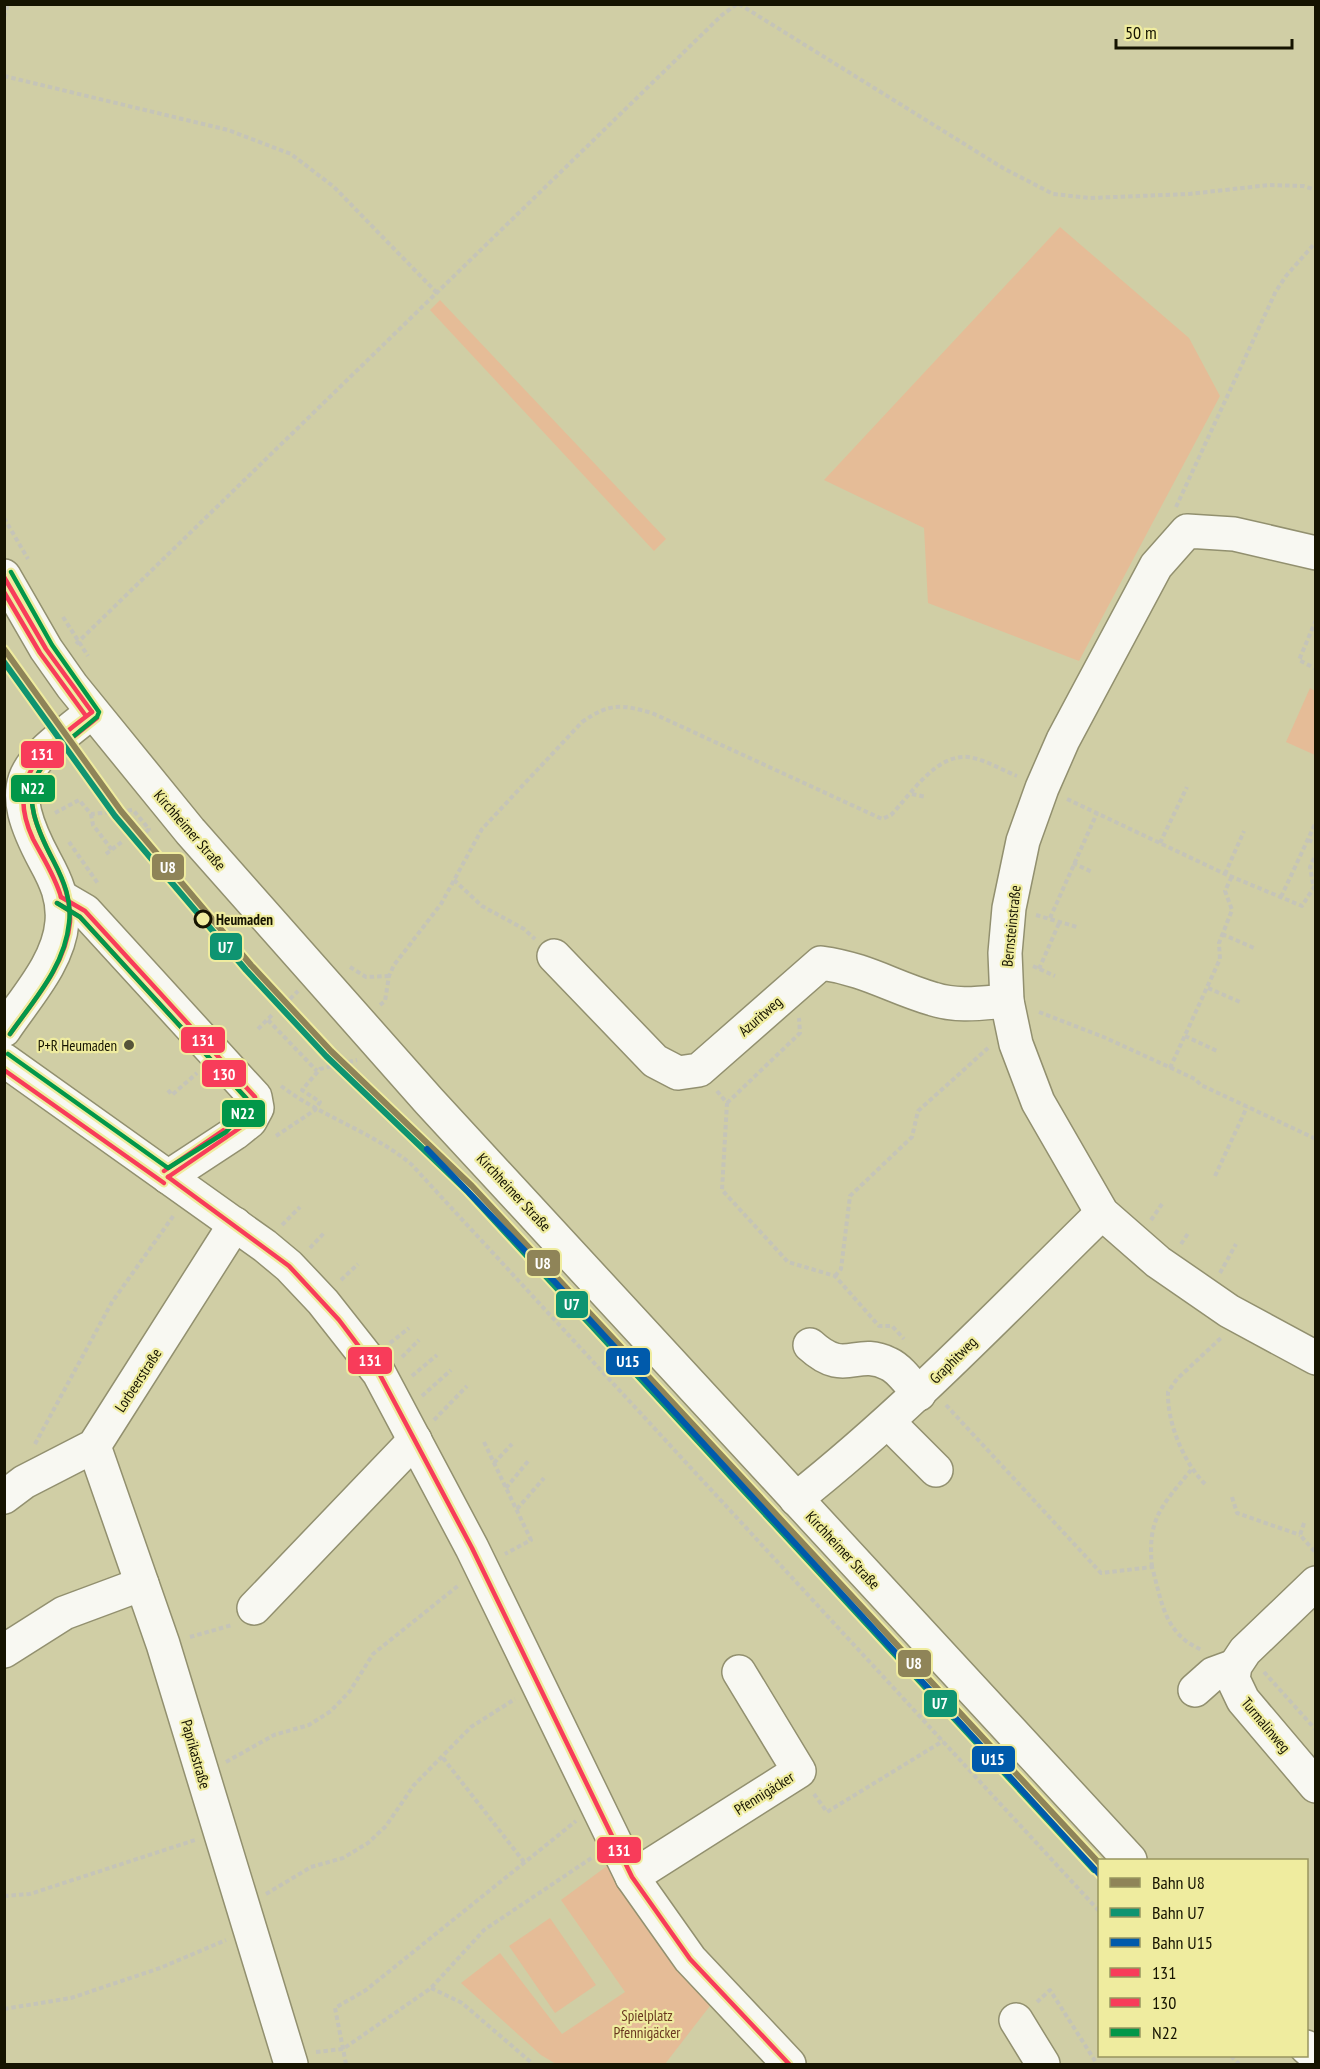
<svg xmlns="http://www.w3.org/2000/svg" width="1320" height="2069" font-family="'PT Sans Narrow',sans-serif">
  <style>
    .green { fill: #e5bc97 }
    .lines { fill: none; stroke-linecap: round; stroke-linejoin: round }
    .minor-casing { stroke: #92906f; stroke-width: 36 }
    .major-casing { stroke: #92906f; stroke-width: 36 }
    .path { stroke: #c5c4b8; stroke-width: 4; stroke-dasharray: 4.5 3; stroke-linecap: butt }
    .minor { stroke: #f8f8f2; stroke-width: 33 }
    .major { stroke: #f8f8f2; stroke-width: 33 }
    .bus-1-casing { stroke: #efec9f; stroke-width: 9 }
    .bus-2-casing { stroke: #efec9f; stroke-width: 9 }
    .bus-3-casing { stroke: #efec9f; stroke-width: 9 }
    .bus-1 { stroke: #f83c5a; stroke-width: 4.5 }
    .bus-2 { stroke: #f83c5a; stroke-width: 4.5 }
    .bus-3 { stroke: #029749; stroke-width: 4.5 }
    .rail-1-casing { stroke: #efec9f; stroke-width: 10 }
    .rail-2-casing { stroke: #efec9f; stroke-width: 10 }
    .rail-3-casing { stroke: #efec9f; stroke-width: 10 }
    .rail-1 { stroke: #8f8458; stroke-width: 6 }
    .rail-2 { stroke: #0f9471; stroke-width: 6 }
    .rail-3 { stroke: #005aab; stroke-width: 6 }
    .stop-dot { fill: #efec9f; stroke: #151300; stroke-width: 3 }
    .poi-dot { fill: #56543a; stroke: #efec9f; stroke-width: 2 }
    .labels { text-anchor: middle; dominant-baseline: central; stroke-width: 4.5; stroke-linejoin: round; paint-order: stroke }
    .street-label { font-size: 15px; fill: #151300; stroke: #efec9f }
    .stop-label { font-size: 15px; font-weight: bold; fill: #151300; stroke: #efec9f; text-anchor: start }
    .poi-label { font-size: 15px; fill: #151300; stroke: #efec9f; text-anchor: end }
    .park-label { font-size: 15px; fill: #6a3820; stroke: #efec9f }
    .line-badge { stroke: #efec9f; stroke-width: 2 }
    .badge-label { font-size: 16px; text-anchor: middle; font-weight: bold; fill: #fff }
  </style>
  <rect width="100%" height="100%" fill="#d0cea5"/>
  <g class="green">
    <path d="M1060,227L1189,338L1220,396L1079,661L928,603L924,528L824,480Z"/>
    <path d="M440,300L666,539L654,551L430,310Z"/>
    <path d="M1310,688L1315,691V755L1286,742Z"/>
    <path d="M611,1863L713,2002L665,2064H556L541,2055L461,1983L500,1953L562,2034L625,1992L561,1900Z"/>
    <path d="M550,1918L596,1985L555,2013L509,1946Z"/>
  </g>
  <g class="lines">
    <g class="minor-casing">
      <g id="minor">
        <path d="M1316,553L1234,534L1187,531L1156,566L1063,740L1042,788L1023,841L1009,908L1005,953L1007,1001L1016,1044L1038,1102L1102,1213L1158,1262L1229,1311L1316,1358"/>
        <path d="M61,897L85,911L255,1097L257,1108L250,1121L235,1133L168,1177"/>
        <path d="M554,956L655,1061L678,1073L699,1070L821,963C866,969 892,987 933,999C957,1007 982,1003 1007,1001"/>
        <path d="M4,1030C26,997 59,962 62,922C64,899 56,881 45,861C0,777 26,765 92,712"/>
        <path d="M4,1060L265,1246L289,1266L323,1302L379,1373L472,1548L632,1877L690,1959L789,2064"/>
        <path d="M810,1345C846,1378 855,1347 889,1364C900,1369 911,1385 919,1394"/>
        <path d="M888,1422L936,1470"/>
        <path d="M94,1446L163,1644L291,2064"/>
        <path d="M4,1497L24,1482L94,1446L235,1224"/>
        <path d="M796,1499C906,1412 1002,1311 1102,1213"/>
        <path d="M1316,1583L1245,1651L1235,1666L1233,1679L1243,1700L1316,1786"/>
        <path d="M254,1608L415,1440"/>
        <path d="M4,1651L64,1613L142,1584"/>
        <path d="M1195,1690L1213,1674L1235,1666"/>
        <path d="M632,1877L799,1771L739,1672"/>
        <path d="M1016,2020L1043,2064"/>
      </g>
    </g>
    <g class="major-casing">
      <g id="major">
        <path d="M4,576L46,649L72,686L190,831L429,1101L1130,1860"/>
        <path d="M1306,2047L1316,2056"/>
      </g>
    </g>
    <g class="path">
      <path d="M739,4L1003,168L1053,194L1090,198L1189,194L1269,185L1303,186L1316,190"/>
      <path d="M4,17L8,4"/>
      <path d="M4,76L228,130L291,154L334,187L438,294"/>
      <path d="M1176,507L1276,291L1286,276L1316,242"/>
      <path d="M4,518L28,559"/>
      <path d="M63,617L88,656"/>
      <path d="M1316,620L1299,660L1316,669"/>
      <path d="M76,644L722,15L737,4"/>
      <path d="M912,794L926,797"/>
      <path d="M1067,799L1225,874L1302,906L1316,884"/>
      <path d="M55,813L79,800L91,814L133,810L149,829L145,833"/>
      <path d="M91,814L93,825L112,850"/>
      <path d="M1308,840L1316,843"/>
      <path d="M69,842L99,885"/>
      <path d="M1160,843L1187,787"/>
      <path d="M106,854L123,841"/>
      <path d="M1073,863L1092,872"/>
      <path d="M1225,874L1244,831"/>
      <path d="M454,880L482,906L524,929L535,939"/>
      <path d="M1313,884L1310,867L1316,854"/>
      <path d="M1281,897L1316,822"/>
      <path d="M1036,915L1077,927"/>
      <path d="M1050,918L1097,813"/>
      <path d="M1222,934L1254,948"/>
      <path d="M1033,966L1055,976"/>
      <path d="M350,967L366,977L389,976"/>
      <path d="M1039,969L1060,921"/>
      <path d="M1208,988L1240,1002"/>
      <path d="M290,999L298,991"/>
      <path d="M380,1005L385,1001L389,976L394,965L441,904L482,829L582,722C610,703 620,704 652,713L882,819L891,815C911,794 936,754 968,757C984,759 1002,770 1017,776"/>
      <path d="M1039,1012L1106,1038L1195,1079L1201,1085L1316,1139"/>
      <path d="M268,1020L317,1071"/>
      <path d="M258,1029L273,1014"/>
      <path d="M1185,1036L1217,1051"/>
      <path d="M1170,1068L1220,959L1219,943L1232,910L1225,891L1232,876"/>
      <path d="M281,1086C322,1117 371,1131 411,1164L1100,1912"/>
      <path d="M168,1090L172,1095L197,1073"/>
      <path d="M717,1091L727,1103L722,1190L788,1262L835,1276L879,1326H892L904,1339"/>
      <path d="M727,1103L800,1033L799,1018"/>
      <path d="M276,1136L315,1110L320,1102L302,1090L320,1069L357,1060"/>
      <path d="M1215,1176L1247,1107"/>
      <path d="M1151,1220L1162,1204"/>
      <path d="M282,1225L300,1207"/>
      <path d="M1181,1244L1189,1232"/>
      <path d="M310,1248L324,1233"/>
      <path d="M1220,1273L1236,1244"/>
      <path d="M835,1276L841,1269L850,1196L912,1137L918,1111L988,1048"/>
      <path d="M341,1280L358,1264"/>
      <path d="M390,1343L409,1328"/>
      <path d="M402,1357L419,1340"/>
      <path d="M412,1376L437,1355"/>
      <path d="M422,1396L451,1370"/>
      <path d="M946,1405L1101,1573L1152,1567C1162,1602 1164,1634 1202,1650"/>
      <path d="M434,1420L467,1386"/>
      <path d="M484,1442L531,1540L505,1554"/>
      <path d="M35,1444L112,1302L174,1215"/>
      <path d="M494,1463L512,1444"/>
      <path d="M1205,1484C1184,1463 1167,1423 1168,1392L1177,1379L1222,1337"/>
      <path d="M506,1488L529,1460"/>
      <path d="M1232,1497L1237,1513L1300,1535"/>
      <path d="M517,1509L544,1478"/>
      <path d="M1304,1523L1300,1535L1316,1553"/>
      <path d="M1152,1567C1147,1518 1162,1506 1191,1470"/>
      <path d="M190,1637L232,1625"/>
      <path d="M1264,1672L1316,1730"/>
      <path d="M443,1758L524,1862"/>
      <path d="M226,1762L274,1735L309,1725L331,1711L350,1691L373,1654L459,1585"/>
      <path d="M814,1794L827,1812L943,1741"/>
      <path d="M266,1894L311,1867L343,1858L368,1843L386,1826L414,1785L471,1727L515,1699"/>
      <path d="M4,1896L30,1894L195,1840"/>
      <path d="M431,1988L462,2003L533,2064"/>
      <path d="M1037,2002L1050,1990L1097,2064"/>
      <path d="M4,2009L71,1998L160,1968L226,1940"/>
      <path d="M316,2052L343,2049L431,1988L484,1930L593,1857"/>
      <path d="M1231,2056L1239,2064"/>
      <path d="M346,2064L335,2008L366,1990L576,1821"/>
    </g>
    <use href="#minor" class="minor"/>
    <use href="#major" class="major"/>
    <g class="bus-1-casing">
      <g id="bus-1">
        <path d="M4,577L46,649L92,712"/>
        <path d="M61,897L85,911L255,1097L257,1108L250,1121L168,1177"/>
        <path d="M61,897C55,876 43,858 33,839C3,775 47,747 92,712"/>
        <path d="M168,1177L289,1266L339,1320L379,1373L472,1548L632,1877L690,1959L789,2064"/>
      </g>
    </g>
    <g class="bus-2-casing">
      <g id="bus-2">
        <path d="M4,592L40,653L86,716"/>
        <path d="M57,903L80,917L248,1100L249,1107L244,1116L164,1171"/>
        <path d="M10,1034C34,1000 66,965 70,922C71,900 63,880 53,860C11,781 34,768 97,718"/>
        <path d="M4,1070L164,1183"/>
      </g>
    </g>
    <g class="bus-3-casing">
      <g id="bus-3">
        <path d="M10,1034C34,1000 65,966 69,923C72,901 64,881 54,862C11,781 33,769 97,717L99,712L52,645L11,572"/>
        <path d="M8,1054L168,1168L226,1132L249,1107L246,1098L80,917L57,903"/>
      </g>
    </g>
    <use href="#bus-1" class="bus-1"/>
    <use href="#bus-2" class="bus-2"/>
    <use href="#bus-3" class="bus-3"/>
    <g class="rail-1-casing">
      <path id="rail-1" d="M4,649L121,811L251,965L331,1051L472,1186L1100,1864"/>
    </g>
    <g class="rail-2-casing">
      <path id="rail-2" d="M4,662L115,816L246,970L326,1056L467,1191L1094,1870"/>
    </g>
    <g class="rail-3-casing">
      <path id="rail-3" d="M427,1149L555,1282L1100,1875"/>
    </g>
    <use href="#rail-1" class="rail-1"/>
    <use href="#rail-2" class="rail-2"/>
    <use href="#rail-3" class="rail-3"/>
  </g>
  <circle class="stop-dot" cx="203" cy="919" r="8"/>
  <circle class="poi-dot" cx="129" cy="1045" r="6"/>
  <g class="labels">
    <g class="street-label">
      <text transform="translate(190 830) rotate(49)">Kirchheimer Straße</text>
      <text transform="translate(1011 926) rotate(-84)">Bernsteinstraße</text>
      <text transform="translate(760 1016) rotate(-41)">Azuritweg</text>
      <text transform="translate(514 1192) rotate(47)">Kirchheimer Straße</text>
      <text transform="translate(953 1360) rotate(-45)">Graphitweg</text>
      <text transform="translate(138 1380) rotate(-57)">Lorbeerstraße</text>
      <text transform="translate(843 1550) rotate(47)">Kirchheimer Straße</text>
      <text transform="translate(1266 1725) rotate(50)">Turmalinweg</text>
      <text transform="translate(196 1754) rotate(74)">Paprikastraße</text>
      <text transform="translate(764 1793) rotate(-32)">Pfennigäcker</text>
    </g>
    <g class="stop-label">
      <text x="216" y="919">Heumaden</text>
    </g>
    <g class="poi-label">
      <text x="117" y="1045">P+R Heumaden</text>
    </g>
    <g class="park-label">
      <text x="647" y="2015">Spielplatz<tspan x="647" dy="17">Pfennigäcker</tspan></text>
    </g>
  </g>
  <g class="line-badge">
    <rect x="20" y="740" width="45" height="29" rx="6" fill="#f83c5a"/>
    <rect x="10" y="774" width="46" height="29" rx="6" fill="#029749"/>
    <rect x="151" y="853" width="34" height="28" rx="6" fill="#8f8458"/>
    <rect x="209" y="932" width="34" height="29" rx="6" fill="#0f9471"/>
    <rect x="180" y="1026" width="46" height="28" rx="6" fill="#f83c5a"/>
    <rect x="201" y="1059" width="46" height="29" rx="6" fill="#f83c5a"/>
    <rect x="221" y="1099" width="45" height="29" rx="6" fill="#029749"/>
    <rect x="526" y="1249" width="35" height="28" rx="6" fill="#8f8458"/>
    <rect x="555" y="1290" width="34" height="29" rx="6" fill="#0f9471"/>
    <rect x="347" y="1346" width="46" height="29" rx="6" fill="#f83c5a"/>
    <rect x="605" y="1347" width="46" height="29" rx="6" fill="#005aab"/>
    <rect x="897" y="1649" width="35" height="29" rx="6" fill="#8f8458"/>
    <rect x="923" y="1689" width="35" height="29" rx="6" fill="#0f9471"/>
    <rect x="971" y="1745" width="45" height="28" rx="6" fill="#005aab"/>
    <rect x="596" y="1836" width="46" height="28" rx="6" fill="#f83c5a"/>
  </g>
  <g class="badge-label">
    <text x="42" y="760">131</text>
    <text x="33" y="794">N22</text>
    <text x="168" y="873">U8</text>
    <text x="226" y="953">U7</text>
    <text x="203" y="1046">131</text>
    <text x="224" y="1080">130</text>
    <text x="243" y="1119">N22</text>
    <text x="543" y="1269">U8</text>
    <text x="572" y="1310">U7</text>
    <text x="370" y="1366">131</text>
    <text x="628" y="1367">U15</text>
    <text x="914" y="1669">U8</text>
    <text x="940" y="1709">U7</text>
    <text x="993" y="1765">U15</text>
    <text x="619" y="1856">131</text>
  </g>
  <rect width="1320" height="2069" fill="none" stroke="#151300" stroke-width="12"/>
  <rect x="1098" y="1859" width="210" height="198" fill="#efec9f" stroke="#98955f" stroke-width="1.5"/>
  <rect x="1110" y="1878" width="30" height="9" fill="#8f8458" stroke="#98955f" stroke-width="1.5"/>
  <text x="1152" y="1889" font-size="18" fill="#151300">Bahn U8</text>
  <rect x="1110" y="1908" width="30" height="9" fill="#0f9471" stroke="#98955f" stroke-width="1.5"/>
  <text x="1152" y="1919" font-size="18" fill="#151300">Bahn U7</text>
  <rect x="1110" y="1938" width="30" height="9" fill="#005aab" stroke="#98955f" stroke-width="1.5"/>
  <text x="1152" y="1949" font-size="18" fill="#151300">Bahn U15</text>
  <rect x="1110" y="1968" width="30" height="9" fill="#f83c5a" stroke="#98955f" stroke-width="1.5"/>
  <text x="1152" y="1979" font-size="18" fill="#151300">131</text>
  <rect x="1110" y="1998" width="30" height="9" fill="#f83c5a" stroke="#98955f" stroke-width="1.5"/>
  <text x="1152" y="2009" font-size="18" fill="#151300">130</text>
  <rect x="1110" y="2028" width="30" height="9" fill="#029749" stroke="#98955f" stroke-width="1.5"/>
  <text x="1152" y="2039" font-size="18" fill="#151300">N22</text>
  <path d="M1116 39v9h176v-9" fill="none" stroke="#151300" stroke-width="3"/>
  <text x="1125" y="39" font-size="18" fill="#151300" stroke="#efec9f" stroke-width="4.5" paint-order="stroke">50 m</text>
</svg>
